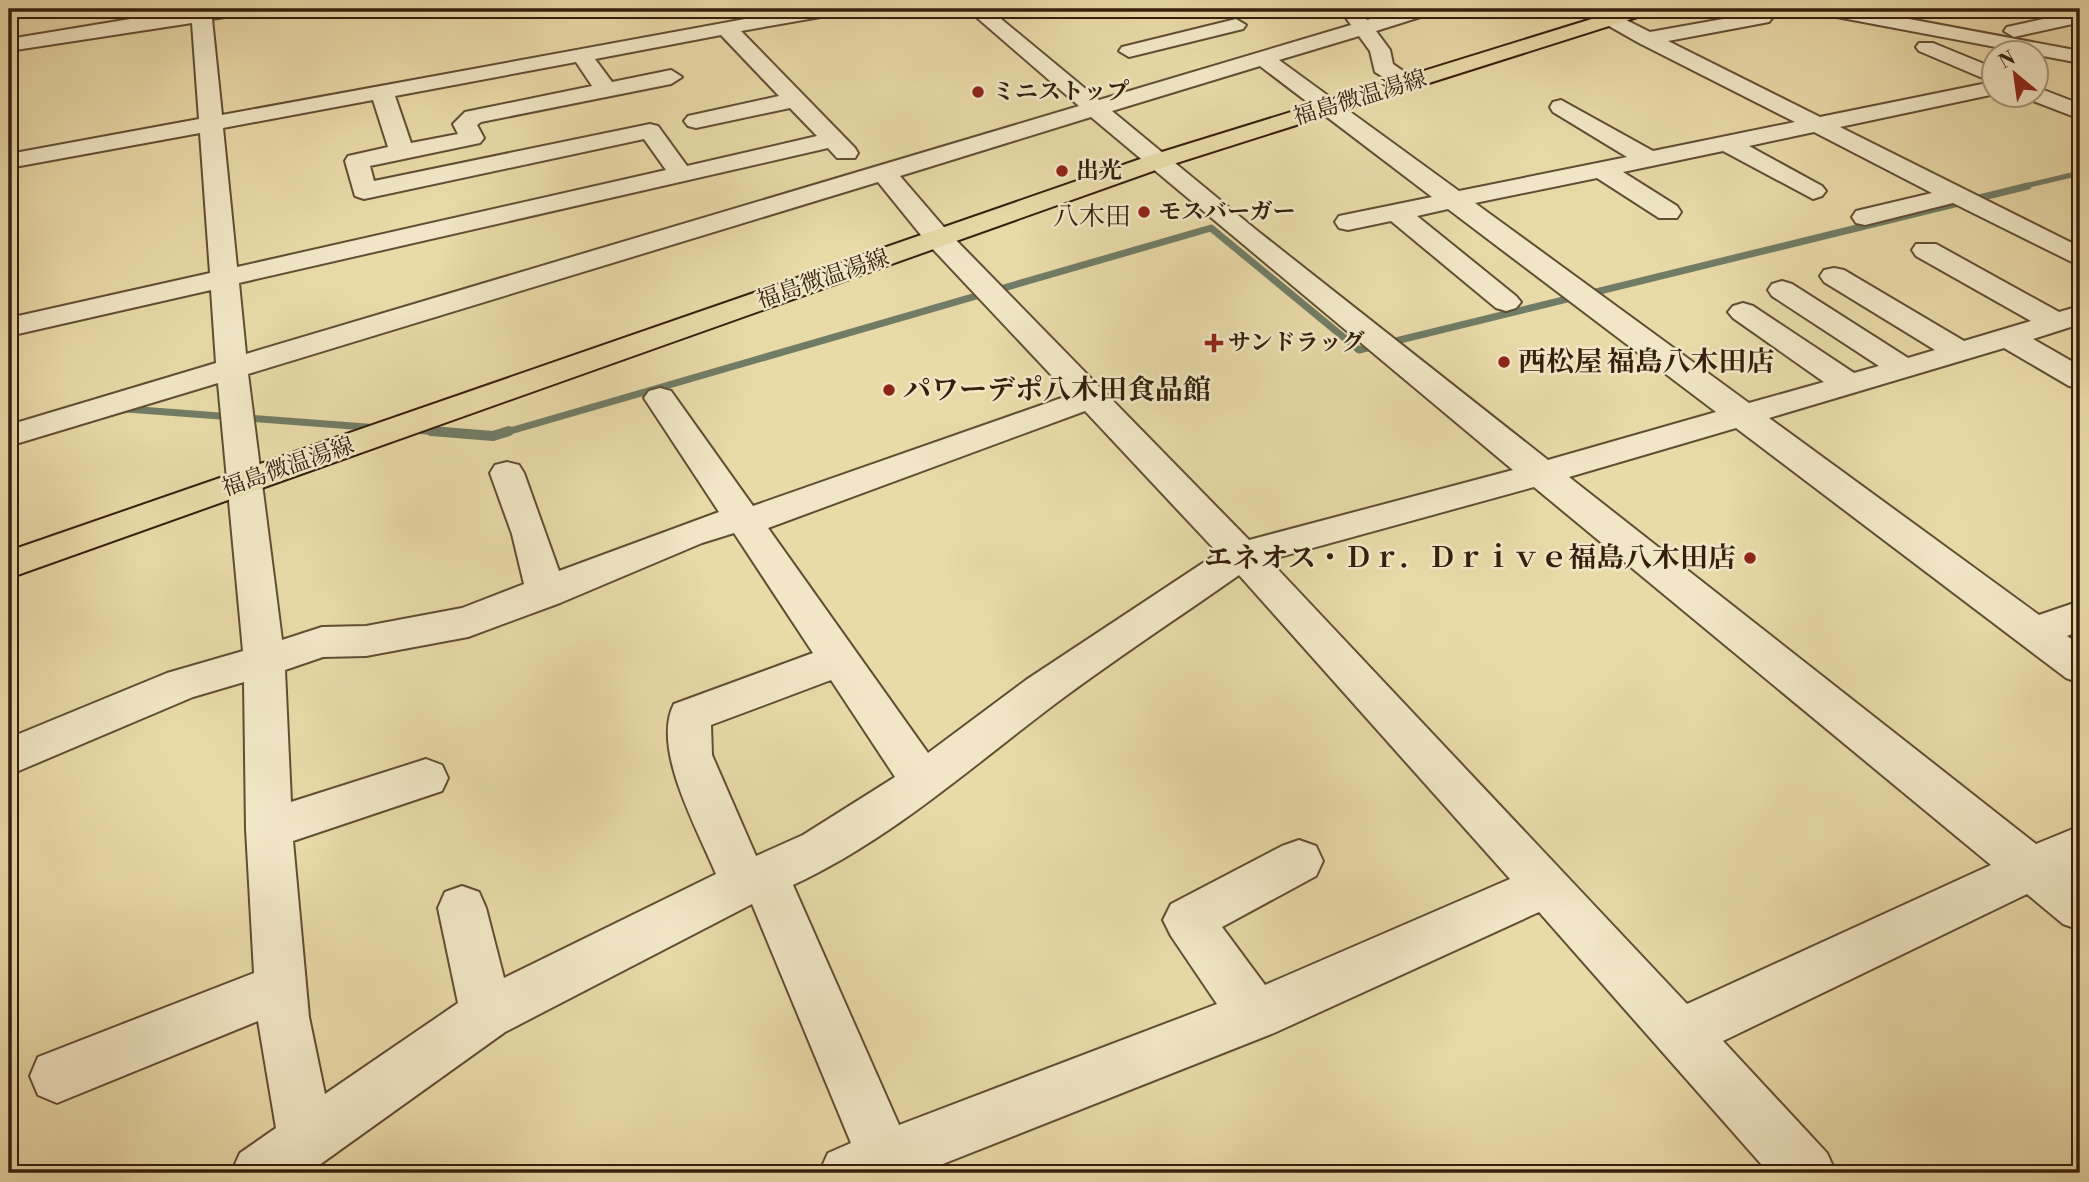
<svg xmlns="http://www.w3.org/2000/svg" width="2089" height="1182" font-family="'Libre Bodoni','Noto Serif JP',serif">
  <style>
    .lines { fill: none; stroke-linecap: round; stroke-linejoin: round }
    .stream-far2 { stroke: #717c67; stroke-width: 5 }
    .stream-far1 { stroke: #717c67; stroke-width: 7 }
    .stream { stroke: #717c67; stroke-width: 10 }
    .minor-casing { stroke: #624d33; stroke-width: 4 }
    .major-casing { stroke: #351e0c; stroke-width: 4 }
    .minor { fill: #f1e7c6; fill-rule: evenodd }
    .major { fill: #e9daa8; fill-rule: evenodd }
    .poi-dot { fill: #8f2418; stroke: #f1e7c6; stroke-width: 2.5 }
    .labels { text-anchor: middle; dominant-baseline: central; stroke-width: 5; stroke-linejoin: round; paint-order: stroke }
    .far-poi-label { font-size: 23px; font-weight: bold; fill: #351e0c; stroke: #f1e7c6; text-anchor: start }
    .far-street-label { font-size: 23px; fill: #351e0c; stroke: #f1e7c6 }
    .far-quarter-label { font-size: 26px; fill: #351e0c; stroke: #f1e7c6 }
    .poi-label { font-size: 28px; font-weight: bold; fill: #351e0c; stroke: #f1e7c6; text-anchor: start }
  </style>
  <rect width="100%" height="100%" fill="#e9daa8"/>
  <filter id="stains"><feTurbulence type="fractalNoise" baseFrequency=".00286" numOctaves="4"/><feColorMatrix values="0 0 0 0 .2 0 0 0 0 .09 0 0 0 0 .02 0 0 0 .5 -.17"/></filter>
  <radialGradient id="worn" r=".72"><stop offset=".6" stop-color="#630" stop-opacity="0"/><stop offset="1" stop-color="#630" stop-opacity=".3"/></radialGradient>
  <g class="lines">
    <path class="stream-far2" d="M2021,187L2080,173"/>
    <g class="stream-far1">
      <path d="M119,411L127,409L379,428"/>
      <path d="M412,430L455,433"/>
      <path d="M503,433L1211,228L1359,350L2028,186"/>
    </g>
    <path class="stream" d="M431,431L493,436L509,431"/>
    <g class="minor-casing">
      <g id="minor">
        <path d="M191,9H251L248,13L212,19L222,115L800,9H842L832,15L741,31L855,148L858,153L855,158H837L828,148L239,283L246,354L1079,106L967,9H989L1099,100L1351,25L1340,9H1358L1367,20L1406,9H1436L1433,13L1376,31L1390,50L1393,64L1420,83L1417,88H1401L1375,72L1370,51L1359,36L1279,60L1459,191L1627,157L1553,112L1550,107L1553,102L1561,100L1653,151L1795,122L1639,43L1579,9H1604L1650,32L1762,12L1769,14L1772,18L1769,22L1668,41L1820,117L1992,82L1919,51L1916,47L1919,43H1933L1994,68L1995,94L1840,127L2080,247V266L1953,203L1865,225L1856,223L1852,217L1856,211L1932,193L1814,132L1749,146L1822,186L1826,191L1822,196L1813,199L1723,151L1623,172L1677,206L1681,212L1677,218H1659L1597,178L1475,203L1749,403L1824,382L1733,318L1728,312L1733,306L1743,303L1753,306L1854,373L1879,366L1772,296L1768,290L1772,284L1782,281L1792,284L1908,358L1935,350L1824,282L1820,276L1824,270L1834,268L1844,270L1964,341L2031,321L1916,256L1912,250L1916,244H1936L2059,312L2080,306V324L2033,339L2080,366V388L2069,386L2004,348L1769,418L2039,615L2080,601V631L2067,636L2080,645V683L2066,678L1736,428L1569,477L2036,844L2080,826V868L2072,872L2080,879V930L2063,924L2027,894L1723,1041L1827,1153L1836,1173H1769L1539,912L1274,1033L920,1173H819L828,1153L851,1143L752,904L505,1032L308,1173H231L240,1153L276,1128L258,1021L57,1103L38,1095L30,1076L38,1057L254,973L246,829L244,682L193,697L9,775V738L167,673L243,651L218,383L9,446V425L216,363L211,290L9,336V318L210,273L200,133L9,168V154L199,119L192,23L9,51V39ZM721,35L779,96L688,116L684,121L688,126L696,128L790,108L817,136L687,166L658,126L650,124L374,181L370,166L480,143L484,138L477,125L481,122L671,84L682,77L671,70L612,82L595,59ZM576,62L592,86L465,112L453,124L458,134L411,143L395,96ZM1260,66L1432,197L1339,216L1335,222L1339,228L1348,230L1391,221L1496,308L1506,311L1516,308L1521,302L1516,296L1417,216L1448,209L1716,412L1548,460L1255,229L1112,111ZM373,100L388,147L348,156L345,161L355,196L364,199L644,139L666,170L237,267L223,128ZM1091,117L1513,470L1249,540L949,233L900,176ZM878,182L929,245L1070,395L753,506L671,391L660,388L649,391L644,398L719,512L559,571L524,473L519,465L507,462L495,465L490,473L512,534L524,584L462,608L366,626L322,627L282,640L248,374ZM1085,411L1218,553L1026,680L928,753L768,528ZM1534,487L1991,865L1687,1004L1269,560ZM734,533L813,653L674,704C651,748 698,830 716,874L504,978L486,908L479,892L462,886L445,892L438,908L458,1003L325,1094L309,1017L293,841L442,791L448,778L442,765L426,759L291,802L285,670L323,657L366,656L468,637L560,603L702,543ZM1239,575L1510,879L1265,985L1222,927L1316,876L1323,861L1316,846L1299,840L1282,846L1171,904L1163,920L1171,936L1217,1004L899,1125L793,885C890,840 970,768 1055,704C1115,659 1178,618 1239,575ZM831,680L895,777L803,835L756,856L712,755L711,725Z"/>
        <path d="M1816,9H1856L2080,51V63L1826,15Z"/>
        <path d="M2070,13L2077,15L2080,19L2077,23L2014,37L2004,31L2007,27Z"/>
        <path d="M1236,19L1246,25L1243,29L1129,57L1119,51L1122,47Z"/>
        <path d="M2036,87L2080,104V119L2028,99L2025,94H2036Z"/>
      </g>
    </g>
    <g class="major-casing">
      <path id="major" d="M1624,9H1653L1650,13L1167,166L9,578V551L1149,156Z"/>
    </g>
    <use href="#minor" class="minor"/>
    <use href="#major" class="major"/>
  </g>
  <g class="poi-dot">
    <circle cx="978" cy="92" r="7"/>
    <circle cx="1062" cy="171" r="7"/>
    <circle cx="1144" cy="212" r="7"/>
    <path d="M1210.5 332.5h7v7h7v7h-7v7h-7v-7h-7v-7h7z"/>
    <circle cx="1504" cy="362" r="7"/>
    <circle cx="889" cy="390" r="7"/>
    <circle cx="1750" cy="558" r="7"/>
  </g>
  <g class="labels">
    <g class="far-poi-label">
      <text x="992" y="92">ミニストップ</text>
      <text x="1076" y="171">出光</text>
      <text x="1158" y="212">モスバーガー</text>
      <text x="1228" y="343">サンドラッグ</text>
    </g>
    <g class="far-street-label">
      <text transform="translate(1360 98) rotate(-17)">福島微温湯線</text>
      <text transform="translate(823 279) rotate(-19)">福島微温湯線</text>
      <text transform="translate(288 467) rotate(-19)">福島微温湯線</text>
    </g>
    <g class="far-quarter-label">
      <text x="1092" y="217">八木田</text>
    </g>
    <g class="poi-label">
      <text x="1518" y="362">西松屋 福島八木田店</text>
      <text x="903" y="390">パワーデポ八木田食品館</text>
      <text x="1736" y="558" text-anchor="end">エネオス・Ｄｒ．Ｄｒｉｖｅ福島八木田店</text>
    </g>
  </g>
  <rect width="2089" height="1182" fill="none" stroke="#e9daa8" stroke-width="35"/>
  <rect x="10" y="10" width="2068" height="1161" fill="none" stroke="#351e0c" stroke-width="3.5"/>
  <rect x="18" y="18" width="2054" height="1147" fill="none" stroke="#351e0c" stroke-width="2"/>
  <g transform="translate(2015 74) rotate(331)"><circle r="33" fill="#f1e7c6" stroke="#a6977c" stroke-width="2"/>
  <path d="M0-5L12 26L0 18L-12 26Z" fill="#8f2418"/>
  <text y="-10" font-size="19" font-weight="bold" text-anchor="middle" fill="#351e0c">N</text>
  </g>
  <rect width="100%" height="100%" filter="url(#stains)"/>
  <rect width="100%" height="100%" fill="url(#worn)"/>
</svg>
